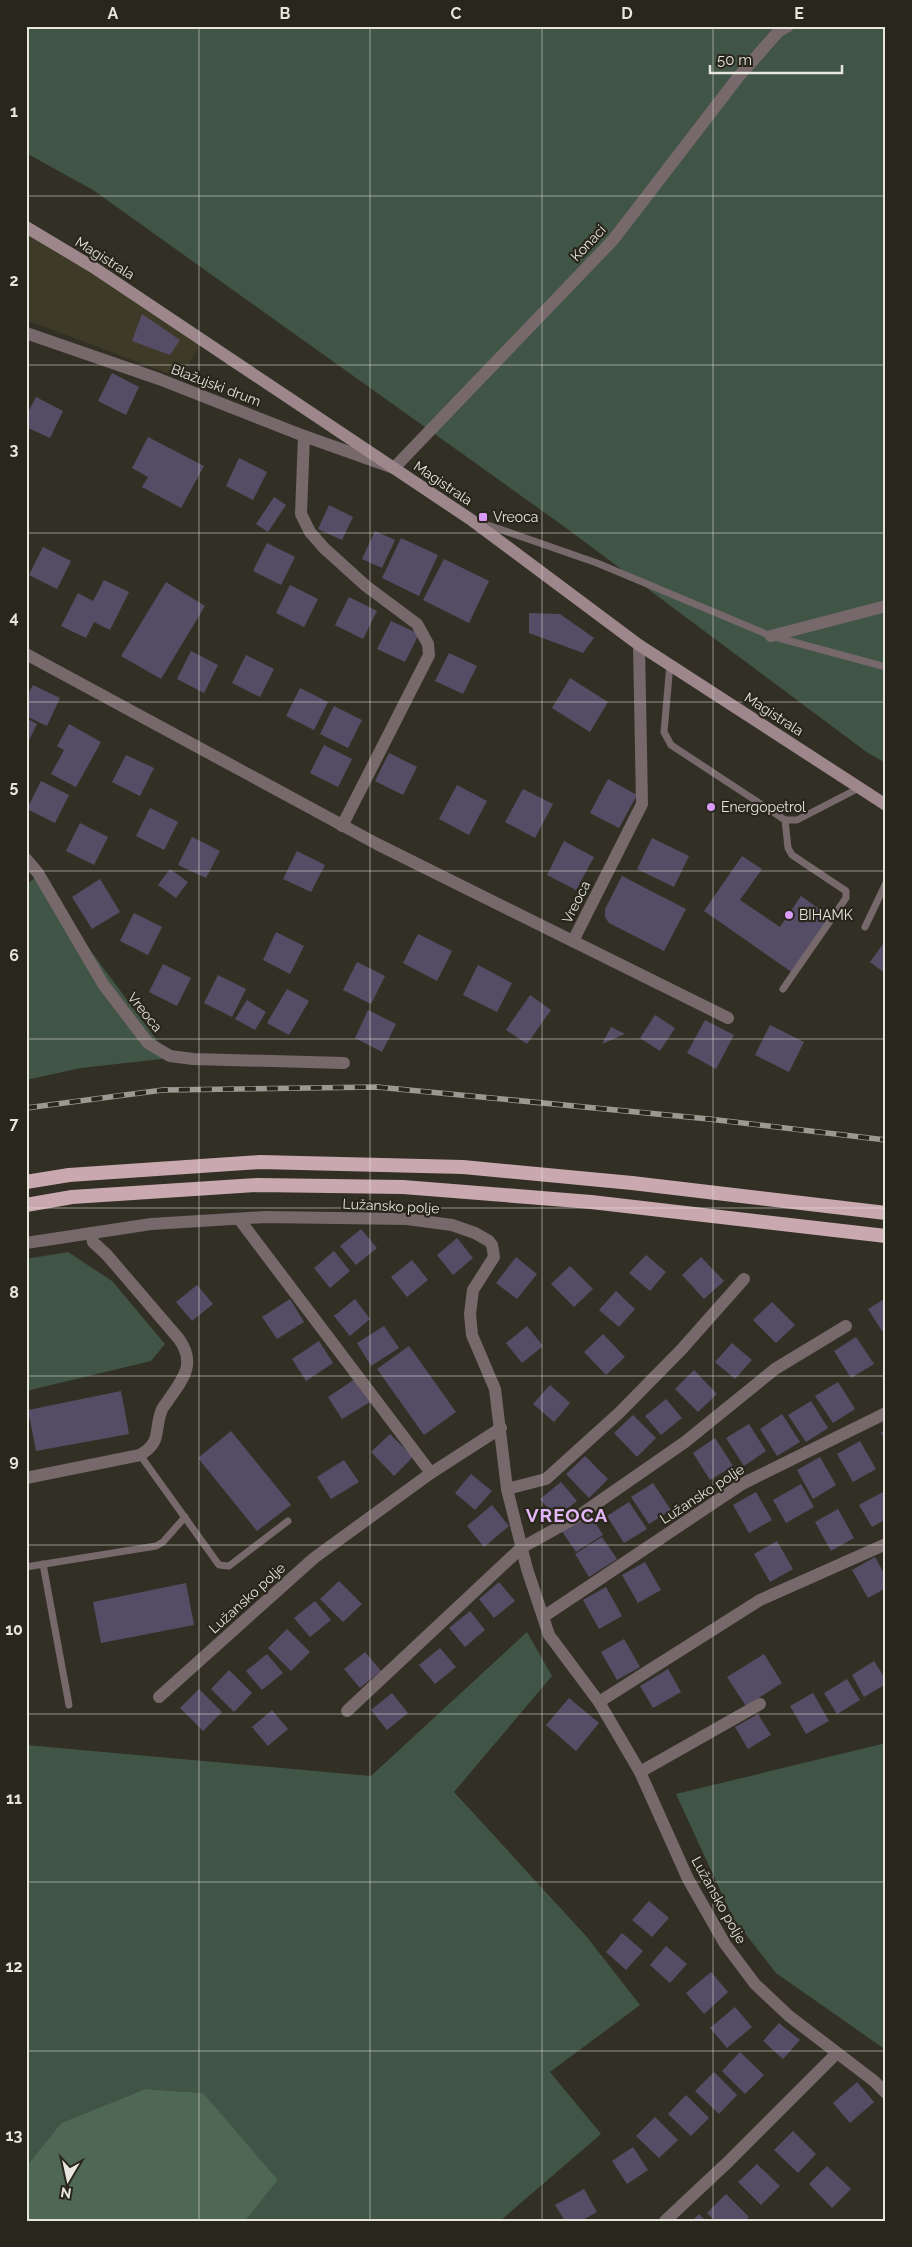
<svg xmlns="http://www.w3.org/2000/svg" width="912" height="2247" font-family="Raleway,sans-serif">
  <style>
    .built { fill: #3d3a28 }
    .green { fill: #415546 }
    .forest { fill: #4f6855 }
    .building { fill: #554d66 }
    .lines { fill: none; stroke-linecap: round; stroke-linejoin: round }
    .service { stroke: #76686b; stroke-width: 7 }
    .minor { stroke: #76686b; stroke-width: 12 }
    .secondary { stroke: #9d868c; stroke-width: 12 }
    .trunk { stroke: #caa8b0; stroke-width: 14 }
    .rail-casing { stroke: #9b9991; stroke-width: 5.5 }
    .rail { stroke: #29261c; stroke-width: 4; stroke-dasharray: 11; stroke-linecap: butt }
    .grid { fill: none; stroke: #e6e5de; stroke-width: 1; stroke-opacity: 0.55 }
    .poi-dot { fill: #da9af7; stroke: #29261c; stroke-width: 2 }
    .labels { text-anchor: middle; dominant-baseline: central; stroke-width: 4.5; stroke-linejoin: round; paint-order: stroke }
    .street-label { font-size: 14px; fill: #e6e5de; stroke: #29261c }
    .poi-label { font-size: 14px; fill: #e6e5de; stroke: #29261c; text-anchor: start }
    .district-label { font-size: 19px; font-weight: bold; letter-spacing: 1px; fill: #e2b6f7; stroke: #29261c }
    .neatline { fill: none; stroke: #e6e5de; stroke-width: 2 }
    .grid-label { font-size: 16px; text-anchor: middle; font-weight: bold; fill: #e6e5de }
  </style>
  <rect width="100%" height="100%" fill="#323025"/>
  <path class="built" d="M26,227L203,341L180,378L26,320Z"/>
  <g class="green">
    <path d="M26,26H886V763L868,753L562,525L93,190L26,153Z"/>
    <path d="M36,877L170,1058L81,1068L26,1080V885Z"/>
    <path d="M68,1252L112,1281L165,1344L151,1361L26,1391V1259Z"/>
    <path d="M527,1632L552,1676L454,1792L586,1936L640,2005L550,2072L601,2134L500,2221H245L278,2180L202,2093L145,2089L61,2123L26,2167V1745L371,1776Z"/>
    <path d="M886,1743V2050L776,1973L733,1918L676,1794Z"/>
  </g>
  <path class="forest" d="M145,2089L203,2093L278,2180L245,2221H26V2167L61,2123Z"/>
  <g class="building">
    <path d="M142,314L180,340L170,355L132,341Z"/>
    <path d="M112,373L139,387L126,415L98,401Z"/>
    <path d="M36,397L63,411L50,438L26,427V416Z"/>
    <path d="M148,437L204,466L181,508L142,487L148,477L132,468Z"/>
    <path d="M239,458L267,472L253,500L226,486Z"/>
    <path d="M274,497L286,505L268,532L256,524Z"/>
    <path d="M329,505L353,517L342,540L318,529Z"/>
    <path d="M375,531L395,540L382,568L362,559Z"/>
    <path d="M401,538L438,555L419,596L382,578Z"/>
    <path d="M267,543L295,557L281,585L253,571Z"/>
    <path d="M43,547L71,561L57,589L29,575Z"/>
    <path d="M444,559L489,581L469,623L423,600Z"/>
    <path d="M104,580L129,592L110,630L94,622L86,638L61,626L78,593L93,601Z"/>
    <path d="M166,582L205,606L161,679L121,656Z"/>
    <path d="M290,585L318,599L304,627L276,613Z"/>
    <path d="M349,597L377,611L363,639L335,625Z"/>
    <path d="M529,613L560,614L594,638L583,653L529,633Z"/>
    <path d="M391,621L419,634L405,662L377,649Z"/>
    <path d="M191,651L218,665L204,693L177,679Z"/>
    <path d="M449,653L477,666L463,694L435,681Z"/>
    <path d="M246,655L274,669L260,697L232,683Z"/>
    <path d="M570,678L608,702L590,732L552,708Z"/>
    <path d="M33,685L60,698L47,726L26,716V697Z"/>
    <path d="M300,688L328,702L314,730L286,716Z"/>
    <path d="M334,706L362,720L348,748L320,734Z"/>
    <path d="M26,718L37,724L26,746Z"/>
    <path d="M69,724L101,742L76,787L51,774L64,750L57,746Z"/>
    <path d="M324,745L352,759L338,787L310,773Z"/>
    <path d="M389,753L417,767L403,795L375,781Z"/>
    <path d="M126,755L154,768L140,796L112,782Z"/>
    <path d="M608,779L637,795L619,828L590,813Z"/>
    <path d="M41,781L69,795L55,823L27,809Z"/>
    <path d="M457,785L487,801L469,835L439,819Z"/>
    <path d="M523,789L553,804L535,838L505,822Z"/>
    <path d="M150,808L178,822L164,850L136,836Z"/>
    <path d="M80,823L108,837L94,865L66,851Z"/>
    <path d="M192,837L220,851L206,878L178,865Z"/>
    <path d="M652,838L689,856L674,887L637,869Z"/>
    <path d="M564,841L594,857L576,890L547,875Z"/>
    <path d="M297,851L325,865L311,892L283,879Z"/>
    <path d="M742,856L762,869L740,900L780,927L801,896L832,918L793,973L704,911Z"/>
    <path d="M170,869L188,882L176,898L158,885Z"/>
    <path d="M622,876L686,909L664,951L609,923L605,917V909Z"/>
    <path d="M100,879L120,912L92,929L72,897Z"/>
    <path d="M134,913L162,927L148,955L120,941Z"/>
    <path d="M276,932L304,946L290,974L263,960Z"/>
    <path d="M418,934L452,951L437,981L403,963Z"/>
    <path d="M886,940V974L870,962Z"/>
    <path d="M357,962L385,976L371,1004L343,990Z"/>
    <path d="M163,964L191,978L177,1006L149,992Z"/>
    <path d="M478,965L512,983L497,1012L463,995Z"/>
    <path d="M218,975L246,989L232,1017L204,1003Z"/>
    <path d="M287,989L309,1001L289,1035L267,1023Z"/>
    <path d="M530,995L551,1010L527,1044L506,1030Z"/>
    <path d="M247,1000L266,1012L255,1030L235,1019Z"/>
    <path d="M368,1010L396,1024L382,1052L355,1038Z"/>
    <path d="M655,1015L675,1028L660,1051L640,1038Z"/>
    <path d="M705,1020L734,1035L716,1069L687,1053Z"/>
    <path d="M770,1025L804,1042L789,1072L755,1055Z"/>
    <path d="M611,1027L625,1034L602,1044Z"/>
    <path d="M361,1229L377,1248L356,1265L340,1246Z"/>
    <path d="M457,1238L473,1258L453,1275L437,1255Z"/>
    <path d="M334,1251L350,1271L330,1288L314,1268Z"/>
    <path d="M646,1255L666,1272L650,1291L629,1273Z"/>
    <path d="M516,1257L537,1274L517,1299L496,1283Z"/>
    <path d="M701,1257L724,1281L704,1299L682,1275Z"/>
    <path d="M412,1260L428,1280L407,1297L391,1277Z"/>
    <path d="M570,1266L593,1289L574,1307L551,1284Z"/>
    <path d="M197,1285L213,1304L192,1321L176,1302Z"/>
    <path d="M616,1291L635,1309L619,1327L599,1310Z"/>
    <path d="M886,1298V1329L882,1331L868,1309Z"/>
    <path d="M290,1299L304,1322L277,1339L262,1317Z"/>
    <path d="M355,1299L370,1319L350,1336L334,1316Z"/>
    <path d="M772,1302L795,1325L776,1343L753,1320Z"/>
    <path d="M384,1326L399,1348L371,1366L357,1343Z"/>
    <path d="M527,1326L543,1346L522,1363L506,1343Z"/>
    <path d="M603,1334L625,1357L606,1375L584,1352Z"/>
    <path d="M856,1337L874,1364L851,1378L834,1351Z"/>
    <path d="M319,1341L333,1363L306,1381L292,1359Z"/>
    <path d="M732,1343L752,1360L735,1379L715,1362Z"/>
    <path d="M409,1346L456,1412L424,1435L377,1369Z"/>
    <path d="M694,1370L717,1394L698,1412L675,1389Z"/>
    <path d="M355,1379L370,1402L342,1419L328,1397Z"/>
    <path d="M838,1382L855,1409L833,1423L815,1396Z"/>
    <path d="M550,1385L570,1403L554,1422L533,1404Z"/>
    <path d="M121,1391L129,1434L36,1451L28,1410Z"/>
    <path d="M666,1399L682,1418L661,1435L645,1416Z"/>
    <path d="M811,1401L828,1428L806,1442L788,1415Z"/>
    <path d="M782,1414L800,1442L777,1456L760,1429Z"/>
    <path d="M633,1415L656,1438L637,1457L614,1433Z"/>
    <path d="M749,1424L766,1451L744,1466L726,1438Z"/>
    <path d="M886,1430V1441L881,1433Z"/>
    <path d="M231,1431L291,1505L257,1531L198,1458Z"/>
    <path d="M390,1434L413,1457L394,1476L371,1452Z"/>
    <path d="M715,1438L733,1466L710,1480L693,1453Z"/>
    <path d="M860,1441L876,1469L853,1482L837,1454Z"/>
    <path d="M585,1456L608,1479L589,1498L566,1474Z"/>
    <path d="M820,1457L836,1485L813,1499L797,1470Z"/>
    <path d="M344,1460L359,1482L331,1499L317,1477Z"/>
    <path d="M471,1474L492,1491L475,1510L455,1493Z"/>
    <path d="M561,1482L577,1501L556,1518L540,1499Z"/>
    <path d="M653,1483L671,1510L649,1524L631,1497Z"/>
    <path d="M801,1484L814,1507L786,1523L773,1500Z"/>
    <path d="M756,1492L772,1520L749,1533L733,1505Z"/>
    <path d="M883,1492L886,1497V1519L872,1527L859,1505Z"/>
    <path d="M629,1502L647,1529L624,1543L607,1516Z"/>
    <path d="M492,1505L509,1526L484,1547L467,1526Z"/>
    <path d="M838,1509L854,1538L831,1551L815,1522Z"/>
    <path d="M589,1513L603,1535L576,1552L561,1530Z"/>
    <path d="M602,1537L617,1559L589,1577L575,1554Z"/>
    <path d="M777,1541L793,1569L770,1582L754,1554Z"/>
    <path d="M875,1557L886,1577V1588L868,1598L852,1570Z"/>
    <path d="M645,1562L661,1590L638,1603L622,1575Z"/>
    <path d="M339,1581L362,1604L343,1622L320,1599Z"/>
    <path d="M499,1582L515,1601L494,1618L479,1599Z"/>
    <path d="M186,1583L194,1625L101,1643L93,1602Z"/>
    <path d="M606,1587L622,1616L599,1629L583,1600Z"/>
    <path d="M315,1601L331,1620L310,1637L294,1618Z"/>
    <path d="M470,1611L485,1630L465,1647L449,1628Z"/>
    <path d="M287,1629L310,1652L291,1671L268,1648Z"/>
    <path d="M624,1639L640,1667L617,1680L601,1652Z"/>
    <path d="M440,1648L456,1667L435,1684L419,1665Z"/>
    <path d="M365,1652L381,1671L360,1688L344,1669Z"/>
    <path d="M267,1654L283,1673L262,1690L246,1671Z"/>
    <path d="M764,1654L782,1683L746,1706L727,1677Z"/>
    <path d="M874,1661L886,1680V1684L864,1697L852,1675Z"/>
    <path d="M668,1669L681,1692L653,1708L640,1686Z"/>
    <path d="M229,1670L252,1693L234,1712L211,1689Z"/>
    <path d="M847,1679L860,1700L837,1714L824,1693Z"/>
    <path d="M199,1689L222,1712L203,1731L180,1708Z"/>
    <path d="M392,1693L408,1713L387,1730L371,1710Z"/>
    <path d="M813,1693L829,1721L806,1734L790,1706Z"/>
    <path d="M569,1698L599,1723L576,1751L546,1725Z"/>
    <path d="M272,1710L288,1729L268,1746L252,1727Z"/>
    <path d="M758,1714L771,1735L748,1749L735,1727Z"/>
    <path d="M649,1901L669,1918L652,1937L632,1920Z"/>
    <path d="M622,1933L643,1951L626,1970L606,1952Z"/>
    <path d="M666,1946L687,1964L670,1983L650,1965Z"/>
    <path d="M711,1972L728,1992L704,2014L686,1993Z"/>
    <path d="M735,2007L752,2027L727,2048L710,2028Z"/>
    <path d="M779,2023L800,2040L783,2059L763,2041Z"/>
    <path d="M740,2052L764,2075L745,2094L722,2071Z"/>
    <path d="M714,2072L737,2095L719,2114L695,2091Z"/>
    <path d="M857,2082L874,2102L850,2123L833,2103Z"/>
    <path d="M686,2095L709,2118L691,2136L668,2114Z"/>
    <path d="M655,2117L678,2140L659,2158L636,2136Z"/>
    <path d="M793,2131L816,2154L798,2173L774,2150Z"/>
    <path d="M633,2147L648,2170L627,2184L612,2161Z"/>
    <path d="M757,2164L780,2186L761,2205L738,2182Z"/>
    <path d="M827,2166L851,2189L832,2208L809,2184Z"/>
    <path d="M584,2189L597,2212L581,2221H565L555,2205Z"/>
    <path d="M726,2194L749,2217L745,2221H715L707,2213Z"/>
    <path d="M699,2214L706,2221H692Z"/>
  </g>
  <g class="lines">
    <g class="service">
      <path d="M482,523L597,563L771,636L886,667"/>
      <path d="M670,664L664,732L671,745L785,820H797L859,788"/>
      <path d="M865,927L886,883"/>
      <path d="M783,989L846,898V891L792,855L788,848L785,820"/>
      <path d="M140,1455L219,1565L229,1566L288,1521"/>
      <path d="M43,1564L69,1705"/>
      <path d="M26,1567L156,1546L163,1542L185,1517"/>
    </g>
    <g class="minor">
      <path d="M26,333L159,379L304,436L394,468L613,240L739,76L779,31L788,26"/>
      <path d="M304,436L301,514L310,532L324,548L366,586L417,624L428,644L429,655L342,826"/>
      <path d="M771,636L886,606"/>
      <path d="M26,654L377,844L728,1018"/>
      <path d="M26,859L38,873L103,984L148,1043L170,1056L193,1059L344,1063"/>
      <path d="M573,941L642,804L639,645"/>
      <path d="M239,1219L431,1473"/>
      <path d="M26,1243L151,1224L265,1217L407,1219L452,1225L475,1233L489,1241L492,1245L494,1257L473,1290L470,1314L472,1335L495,1389L507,1489L527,1569L549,1635L599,1702L640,1772L688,1879L725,1944L755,1984L789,2016L874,2081L886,2093"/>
      <path d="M26,1478L140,1455C162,1442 154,1432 161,1412C162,1407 167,1403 169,1399C184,1378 196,1363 179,1339L107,1255L93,1242L91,1233"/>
      <path d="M507,1489L546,1479L619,1413L681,1350L744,1279"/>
      <path d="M543,1617L742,1484L886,1413"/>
      <path d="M159,1697L314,1558L431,1473L501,1428"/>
      <path d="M599,1702L760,1600L886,1544"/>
      <path d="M347,1711L521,1548L577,1517L685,1442L775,1369L846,1326"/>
      <path d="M640,1772L760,1704"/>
      <path d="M665,2221L729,2161L837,2053"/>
    </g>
    <path class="secondary" d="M26,227L93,267L470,519L639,645L886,805"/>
    <g class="trunk">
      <path d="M26,1182L69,1175L260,1162L463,1167L632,1183L886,1213"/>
      <path d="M26,1205L72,1197L257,1185L403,1187L591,1202L886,1236"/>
    </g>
    <g class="rail-casing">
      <path id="rail" d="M26,1108L163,1090L377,1087L709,1119L886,1140"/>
    </g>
    <use href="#rail" class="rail"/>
  </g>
  <path class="grid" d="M199,26V2221M370,26V2221M542,26V2221M713,26V2221M26,196H886M26,365H886M26,533H886M26,702H886M26,871H886M26,1039H886M26,1208H886M26,1376H886M26,1545H886M26,1714H886M26,1882H886M26,2051H886"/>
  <g class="poi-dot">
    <rect x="478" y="512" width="10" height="10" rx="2.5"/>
    <circle cx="711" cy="807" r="5"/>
    <circle cx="789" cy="915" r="5"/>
  </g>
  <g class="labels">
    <g class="street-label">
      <text transform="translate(588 243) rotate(-47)">Konaci</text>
      <text transform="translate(105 258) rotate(32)">Magistrala</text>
      <text transform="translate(216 385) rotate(21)">Blažujski drum</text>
      <text transform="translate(443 483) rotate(34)">Magistrala</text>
      <text transform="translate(774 714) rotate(33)">Magistrala</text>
      <text transform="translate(576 902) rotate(-63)">Vreoca</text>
      <text transform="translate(145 1012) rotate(51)">Vreoca</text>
      <text transform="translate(391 1206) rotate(3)">Lužansko polje</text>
      <text transform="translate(702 1494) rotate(-33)">Lužansko polje</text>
      <text transform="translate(247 1598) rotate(-42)">Lužansko polje</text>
      <text transform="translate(719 1900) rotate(61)">Lužansko polje</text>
    </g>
    <g class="poi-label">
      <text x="493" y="517">Vreoca</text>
      <text x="721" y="807">Energopetrol</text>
      <text x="799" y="915">BIHAMK</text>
    </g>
    <g class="district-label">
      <text x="567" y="1515">VREOCA</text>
    </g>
  </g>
  <rect width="912" height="2247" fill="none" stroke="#29261c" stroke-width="55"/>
  <g transform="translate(68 2180) rotate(189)" stroke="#29261c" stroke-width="4" paint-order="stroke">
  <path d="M0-4L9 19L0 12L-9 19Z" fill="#e6e5de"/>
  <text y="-8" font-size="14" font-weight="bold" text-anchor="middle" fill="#e6e5de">N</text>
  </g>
  <path d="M710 65v8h132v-8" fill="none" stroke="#e6e5de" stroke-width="2.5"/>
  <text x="717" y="65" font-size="15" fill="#e6e5de" stroke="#29261c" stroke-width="4" paint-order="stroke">50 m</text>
  <rect x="28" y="28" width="856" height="2192" class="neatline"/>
  <g class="grid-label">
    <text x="113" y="19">A</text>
    <text x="285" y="19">B</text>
    <text x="456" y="19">C</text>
    <text x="627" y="19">D</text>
    <text x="799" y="19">E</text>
    <text x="14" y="117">1</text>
    <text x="14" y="286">2</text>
    <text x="14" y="455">3</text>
    <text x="14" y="623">4</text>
    <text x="14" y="792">5</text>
    <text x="14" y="961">6</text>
    <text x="14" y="1129">7</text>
    <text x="14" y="1298">8</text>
    <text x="14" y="1466">9</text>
    <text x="14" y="1635">10</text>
    <text x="14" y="1804">11</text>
    <text x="14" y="1972">12</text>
    <text x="14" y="2141">13</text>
  </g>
</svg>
